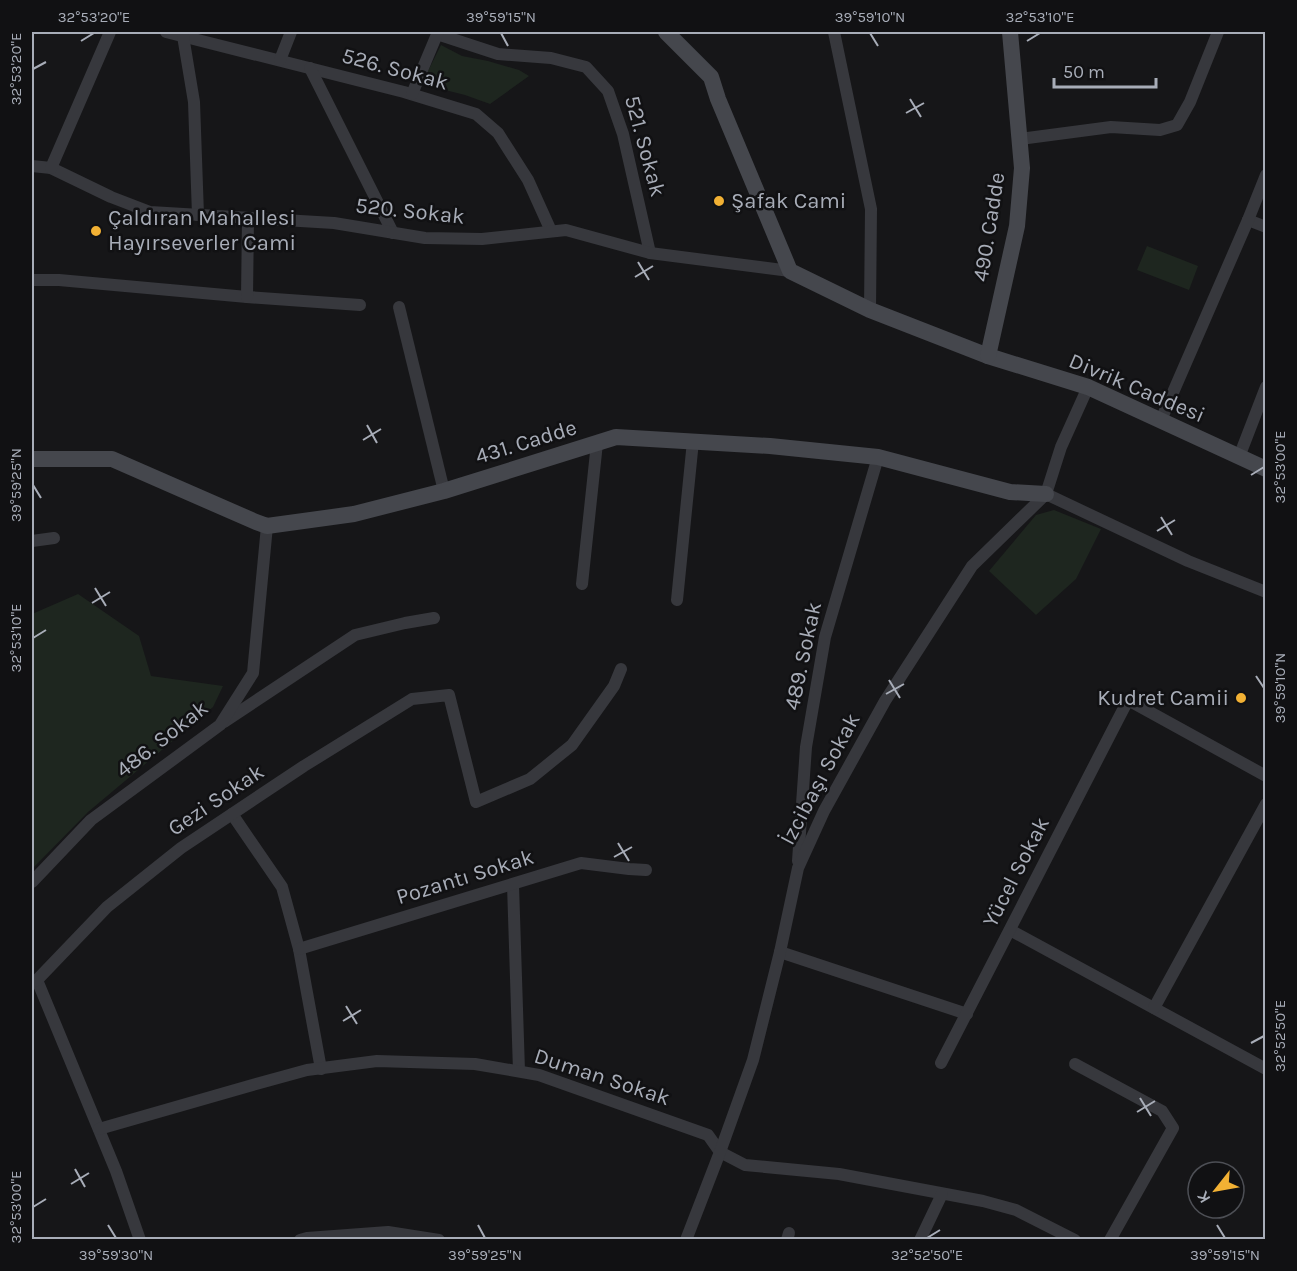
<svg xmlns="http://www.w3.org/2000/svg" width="1297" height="1271" font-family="Karla,sans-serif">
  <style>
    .green { fill: #1e261f }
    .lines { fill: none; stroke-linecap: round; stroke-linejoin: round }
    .street { stroke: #37383d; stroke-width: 12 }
    .secondary { stroke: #45474d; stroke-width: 16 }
    .ticks { fill: none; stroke: #a8adb8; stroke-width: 2 }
    .poi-dot { fill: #f2b134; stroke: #111113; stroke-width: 2 }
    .labels { text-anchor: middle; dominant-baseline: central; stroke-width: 5; stroke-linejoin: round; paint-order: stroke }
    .street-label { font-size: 22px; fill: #a8adb8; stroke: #111113 }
    .poi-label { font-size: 22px; fill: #a8adb8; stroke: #111113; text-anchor: start }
    .neatline { fill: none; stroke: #a8adb8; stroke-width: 2 }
    .ticks-label { font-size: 15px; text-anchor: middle; fill: #a8adb8 }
  </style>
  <rect width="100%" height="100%" fill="#161618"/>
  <g class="green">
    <path d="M441,45L462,56L488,61L519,70L529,76L490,104L465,95L429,86L424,79Z"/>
    <path d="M1147,246L1198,266L1189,290L1137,270Z"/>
    <path d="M1054,510L1101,529L1076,579L1036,615L989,571L1036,515Z"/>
    <path d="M78,594L139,636L151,676L223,686L213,707L88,812L32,869V614Z"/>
  </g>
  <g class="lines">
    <g class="street">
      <path d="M166,32L404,92L476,114L498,133L528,180L551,231"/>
      <path d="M834,32L871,209L870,310"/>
      <path d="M437,34L498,54L551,58L586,67L608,91L623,134L650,253"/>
      <path d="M183,36L194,102L198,215"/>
      <path d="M280,60L291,32"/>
      <path d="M310,68L393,233"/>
      <path d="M412,94L438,32"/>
      <path d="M1020,139L1111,127L1160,130L1177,125L1190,102L1218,32"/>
      <path d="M32,166L51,168L111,197L150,212L334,223L425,238L482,239L566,230L650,253L790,271"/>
      <path d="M51,168L110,32"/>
      <path d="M1248,220L1266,227"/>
      <path d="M32,280H59L247,297L360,305"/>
      <path d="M247,297L248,218"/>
      <path d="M399,307L444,491"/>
      <path d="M1161,420L1248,220L1266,175"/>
      <path d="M1239,457L1266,387"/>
      <path d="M1046,494L1188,561L1266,592"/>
      <path d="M32,541L54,538"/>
      <path d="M582,584L597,443"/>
      <path d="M677,600L693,441"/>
      <path d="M224,722L355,635L405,623L434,618"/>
      <path d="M232,814L282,887L299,949L321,1069"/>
      <path d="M798,861L806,747L825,637L878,457"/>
      <path d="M32,882L91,820L220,725L253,673L267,526"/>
      <path d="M513,885L519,1071"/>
      <path d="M1010,930L1266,1069"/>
      <path d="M299,949L581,863L629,869L646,870"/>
      <path d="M780,952L967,1014"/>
      <path d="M37,980L116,1171L140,1240"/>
      <path d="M32,982L37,980L107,907L181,848L304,766L412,699L449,695L476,802L530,779L572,745L614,686L621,669"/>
      <path d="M1154,1008L1266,804"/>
      <path d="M941,1063L1128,700L1266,776"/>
      <path d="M1075,1064L1162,1111L1173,1128L1110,1240"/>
      <path d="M99,1129L256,1084L307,1070L377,1061L475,1064L539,1075L708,1135L720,1152L745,1165L839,1174L983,1201L1016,1210L1075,1240"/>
      <path d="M300,1240L307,1238L388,1232L439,1240"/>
      <path d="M686,1240L720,1152L753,1060L780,952L798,868L824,811L885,701L972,566L1046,494L1061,447L1088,387"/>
      <path d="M787,1240L789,1233"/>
      <path d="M920,1240L942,1194"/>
    </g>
    <g class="secondary">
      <path d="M666,32L711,77L718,99L790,271L870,310L988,356L1088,387L1266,469"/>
      <path d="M988,356L1017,226L1022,168L1010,32"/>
      <path d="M32,459H112L256,522L267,526L354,514L444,491L616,437L770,446L878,457L1010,492L1046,494"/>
    </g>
  </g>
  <path class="ticks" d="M501,33L508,46M870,33L878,46M81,41L94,33M1027,41L1040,33M33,69L46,62M910,99L921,117M906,113L924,103M638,262L649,280M635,277L653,266M367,425L377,443M363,440L381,429M1251,475L1264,467M33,485L41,498M1161,517L1172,535M1157,531L1175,520M95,588L106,606M92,603L110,592M33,638L46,630M1256,676L1264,688M889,680L900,698M886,694L904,684M618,843L629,861M614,857L632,847M346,1006L357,1024M343,1021L361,1010M1251,1043L1264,1036M1140,1098L1151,1116M1137,1112L1155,1101M75,1169L85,1187M71,1184L89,1173M33,1207L46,1199M108,1225L116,1238M478,1225L485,1238M1217,1225L1225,1238M927,1238L940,1230"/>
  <g class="poi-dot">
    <circle cx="719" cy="201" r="6"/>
    <circle cx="96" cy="231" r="6"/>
    <circle cx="1241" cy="698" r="6"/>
  </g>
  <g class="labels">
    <g class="street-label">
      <text transform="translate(395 69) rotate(15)">526. Sokak</text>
      <text transform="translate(645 146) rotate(75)">521. Sokak</text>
      <text transform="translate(410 211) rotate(6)">520. Sokak</text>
      <text transform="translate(989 227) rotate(-81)">490. Cadde</text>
      <text transform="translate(1137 388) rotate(23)">Divrik Caddesi</text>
      <text transform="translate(526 442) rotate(-17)">431. Cadde</text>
      <text transform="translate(803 656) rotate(-78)">489. Sokak</text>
      <text transform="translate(162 739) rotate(-38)">486. Sokak</text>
      <text transform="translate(820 779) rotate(-62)">İzcibaşı Sokak</text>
      <text transform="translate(216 800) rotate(-34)">Gezi Sokak</text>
      <text transform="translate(1016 872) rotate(-63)">Yücel Sokak</text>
      <text transform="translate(465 877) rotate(-17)">Pozantı Sokak</text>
      <text transform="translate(602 1077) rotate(18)">Duman Sokak</text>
    </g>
    <g class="poi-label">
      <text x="731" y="201">Şafak Cami</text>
      <text x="108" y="218">Çaldıran Mahallesi<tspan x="108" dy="25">Hayırseverler Cami</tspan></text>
      <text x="1229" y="698" text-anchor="end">Kudret Camii</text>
    </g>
  </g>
  <rect width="1297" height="1271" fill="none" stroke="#111113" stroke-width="66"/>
  <g transform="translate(1216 1190) rotate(239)"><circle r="28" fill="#111113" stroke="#4d4f55" stroke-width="1.5"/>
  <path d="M0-4.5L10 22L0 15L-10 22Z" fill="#f2b134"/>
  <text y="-9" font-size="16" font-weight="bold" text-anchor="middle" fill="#a8adb8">K</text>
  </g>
  <path d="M1054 78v9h102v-9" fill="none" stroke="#a8adb8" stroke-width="3"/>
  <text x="1063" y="78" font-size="18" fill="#a8adb8" stroke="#111113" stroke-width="4.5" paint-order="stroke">50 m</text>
  <rect x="33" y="33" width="1231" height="1205" class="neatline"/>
  <g class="ticks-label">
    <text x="94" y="22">32°53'20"E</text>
    <text x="501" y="22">39°59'15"N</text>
    <text x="870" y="22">39°59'10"N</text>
    <text x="1040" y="22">32°53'10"E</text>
    <text transform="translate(16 69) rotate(-90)" y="5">32°53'20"E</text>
    <text transform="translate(1280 467) rotate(-90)" y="5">32°53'00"E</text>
    <text transform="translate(16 485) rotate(-90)" y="5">39°59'25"N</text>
    <text transform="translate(16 638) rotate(-90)" y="5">32°53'10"E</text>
    <text transform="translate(1280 688) rotate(-90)" y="5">39°59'10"N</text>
    <text transform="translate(1280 1036) rotate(-90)" y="5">32°52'50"E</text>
    <text transform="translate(16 1207) rotate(-90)" y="5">32°53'00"E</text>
    <text x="116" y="1260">39°59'30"N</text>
    <text x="485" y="1260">39°59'25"N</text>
    <text x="927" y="1260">32°52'50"E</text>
    <text x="1225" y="1260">39°59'15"N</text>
  </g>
</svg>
